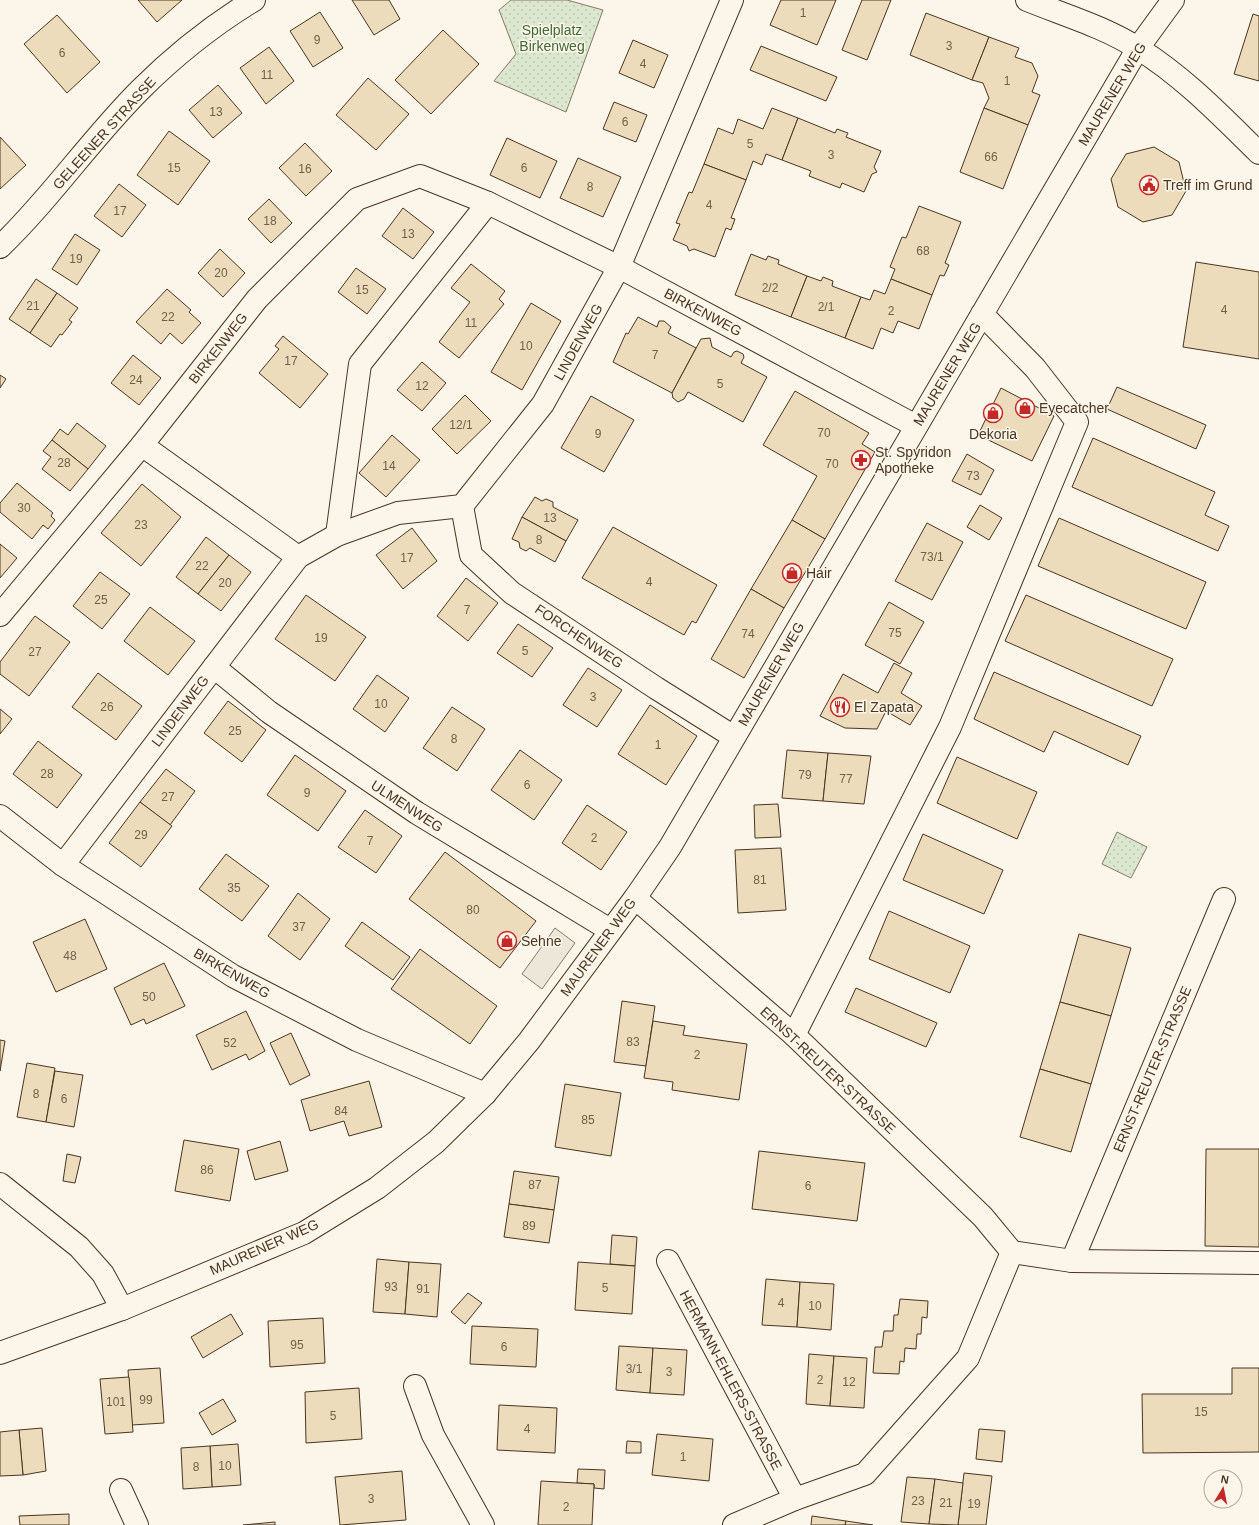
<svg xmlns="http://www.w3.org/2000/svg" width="1259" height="1525" font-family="Arial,sans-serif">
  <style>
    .park { fill: url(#park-dots); stroke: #887966 }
    .parking { fill: #ede7d9; stroke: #887966 }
    .building { fill: #ecdcbc; stroke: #4a3520 }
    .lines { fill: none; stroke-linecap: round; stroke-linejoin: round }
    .minor-casing { stroke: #4a3520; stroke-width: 24 }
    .tertiary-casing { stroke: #4a3520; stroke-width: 24 }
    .minor { stroke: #fbf6e9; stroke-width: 22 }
    .tertiary { stroke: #fbf6e9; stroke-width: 22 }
    .labels { text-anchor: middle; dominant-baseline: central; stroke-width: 3; stroke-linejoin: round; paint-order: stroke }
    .number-label { font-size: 12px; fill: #725f47 }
    .park-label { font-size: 14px; fill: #436837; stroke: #fbf6e9 }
    .street-label { font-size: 14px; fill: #4a3520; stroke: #fbf6e9 }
    .poi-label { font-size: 14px; fill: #4a3520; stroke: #fbf6e9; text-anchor: start }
  </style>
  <defs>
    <pattern id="park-dots" width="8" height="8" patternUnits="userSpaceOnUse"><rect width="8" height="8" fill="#dce7d0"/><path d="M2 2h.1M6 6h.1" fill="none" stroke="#bec7b2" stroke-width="1.8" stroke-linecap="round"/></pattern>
  </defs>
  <rect width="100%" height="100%" fill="#fbf6e9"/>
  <g class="park">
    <path d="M511,0H567L603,10L566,112L494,81L516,54L499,10Z"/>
    <path d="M1117,832L1147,847L1131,878L1102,864Z"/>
  </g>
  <path class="parking" d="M555,928L575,943L542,989L522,974Z"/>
  <g class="building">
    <path d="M138,0H182L157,22Z"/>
    <path d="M352,0H389L400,19L374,35Z"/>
    <path d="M781,0H836L817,45L770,25Z"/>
    <path d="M862,0H891L867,60L842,50Z"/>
    <path d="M320,12L343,48L313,67L290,31Z"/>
    <path d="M926,13L989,37L972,80L910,55Z"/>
    <path d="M1253,14L1259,16V81L1234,74Z"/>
    <path d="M57,15L100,62L67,93L24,44Z"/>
    <path d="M443,30L479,64L431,114L395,80Z"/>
    <path d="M989,37L1019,48L1015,57L1032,63L1038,76L1032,92L1040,95L1028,125L984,108L989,98L983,83L972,80Z"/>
    <path d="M633,40L668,55L654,88L619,73Z"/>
    <path d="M761,46L837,77L826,101L750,70Z"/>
    <path d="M269,47L294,81L266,104L240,68Z"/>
    <path d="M368,78L409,114L376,150L336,115Z"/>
    <path d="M218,85L242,113L213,138L189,110Z"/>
    <path d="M614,102L647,115L636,142L603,129Z"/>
    <path d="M772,108L798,118L782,160L766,154L762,165L753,161L746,180L704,164L718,128L733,134L738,119L763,129Z"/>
    <path d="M984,108L1028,125L1003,189L960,172Z"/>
    <path d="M798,118L835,133L837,129L848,133L846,137L881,151L874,167L877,172L872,174L864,192L842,183L840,188L809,176L811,171L782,160Z"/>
    <path d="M169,131L210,161L178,205L137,175Z"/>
    <path d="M0,137L26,165L0,189Z"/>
    <path d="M507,138L557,161L540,198L490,175Z"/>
    <path d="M305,143L332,171L306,196L279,168Z"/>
    <path d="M1154,147L1179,162L1186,191L1172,215L1143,222L1118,207L1111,179L1126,154Z"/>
    <path d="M578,158L621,177L603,217L560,198Z"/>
    <path d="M704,164L746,180L731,218L735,219L731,230L726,228L715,257L694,249L689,251L687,246L673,240L680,224L676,223L689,192L692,193Z"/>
    <path d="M119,184L146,205L122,237L94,216Z"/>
    <path d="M269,199L292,223L271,243L248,219Z"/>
    <path d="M919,206L961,222L945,263L949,265L944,276L940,275L932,295L891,279L895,269L890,267L902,237L906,238Z"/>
    <path d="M403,208L434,232L413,259L382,236Z"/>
    <path d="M75,234L100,250L77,285L52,269Z"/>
    <path d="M220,249L245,273L223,297L198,273Z"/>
    <path d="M751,254L766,260L768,256L779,260L778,264L807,276L791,317L735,295Z"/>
    <path d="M1196,262L1259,272V359L1183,347Z"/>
    <path d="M471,264L505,291L499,299L504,304L459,358L439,342L470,302L451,288Z"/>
    <path d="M356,268L386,289L367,314L338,292Z"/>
    <path d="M807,276L821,281L823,277L833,281L832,286L861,297L845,338L791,317Z"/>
    <path d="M36,279L57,293L30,333L9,319Z"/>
    <path d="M891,279L932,295L919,329L898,321L893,333L881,328L873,349L845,338L861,297L870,300L874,290L885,294Z"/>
    <path d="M167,289L191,310L189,312L201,323L182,344L170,333L161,344L136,322Z"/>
    <path d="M57,293L78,308L69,320L72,322L62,335L60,334L51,347L30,333Z"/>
    <path d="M531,303L561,321L522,390L491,372Z"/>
    <path d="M638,317L657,327L659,321H664L671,327L668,333L696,348L672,393L613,362L626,333L628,334Z"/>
    <path d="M283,336L328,374L300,408L259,373L279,349L275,346Z"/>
    <path d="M710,338L712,347L731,357L734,352L737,351L743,354L744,357L741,363L767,377L743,422L688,392L684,399L678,402L673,398L672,393L701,339Z"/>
    <path d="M133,355L161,378L139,405L111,383Z"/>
    <path d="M422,362L446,383L422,411L397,390Z"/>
    <path d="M0,375L6,379L0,388Z"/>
    <path d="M1117,387L1206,425L1196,449L1107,409Z"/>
    <path d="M1001,388L1054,416L1032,461L978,435Z"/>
    <path d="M795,391L869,433L862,444L875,452L825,539L792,520L817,476L763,445Z"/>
    <path d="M465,395L491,421L457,454L432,429Z"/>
    <path d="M591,396L634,420L604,472L561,448Z"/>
    <path d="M77,423L106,446L88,469L52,440L60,429L68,435Z"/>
    <path d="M392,435L420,460L386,497L359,473Z"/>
    <path d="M1093,438L1215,492L1205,515L1229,526L1218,551L1072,487Z"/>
    <path d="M52,440L88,469L70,491L42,469L51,457L43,451Z"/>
    <path d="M967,454L994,470L981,495L952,481Z"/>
    <path d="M17,483L53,513L51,516L55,520L48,529L43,525L32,539L0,512V503Z"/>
    <path d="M142,484L181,517L141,566L101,533Z"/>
    <path d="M535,497L542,501L546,499L553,502V507L578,520L566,541L522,517Z"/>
    <path d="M980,505L1002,518L989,540L967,527Z"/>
    <path d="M522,517L566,541L555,562L530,548L526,551L520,548L519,542L512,539Z"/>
    <path d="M1059,518L1206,582L1186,629L1038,566Z"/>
    <path d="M792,520L825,539L784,608L751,589Z"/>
    <path d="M927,523L963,542L932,600L895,581Z"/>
    <path d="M613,527L717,585L696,623L692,621L684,635L582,578Z"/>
    <path d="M412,528L437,561L403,589L376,555Z"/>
    <path d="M206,537L229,555L198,594L176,577Z"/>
    <path d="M0,544L17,558L0,578Z"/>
    <path d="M229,555L251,572L221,611L198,594Z"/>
    <path d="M100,572L130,594L102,629L73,606Z"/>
    <path d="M466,578L498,603L468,641L437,616Z"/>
    <path d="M751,589L784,608L744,678L711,659Z"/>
    <path d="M306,595L366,637L335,681L275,639Z"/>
    <path d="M1026,595L1173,659L1152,706L1005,641Z"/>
    <path d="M889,602L924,622L900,664L865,645Z"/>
    <path d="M150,607L195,641L168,675L124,641Z"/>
    <path d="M35,616L70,642L29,696L0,674V662Z"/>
    <path d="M518,624L553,648L532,677L497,653Z"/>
    <path d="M894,663L912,673L901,693L922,706L910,725L886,711L877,729L845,728L820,716L843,674L878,693Z"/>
    <path d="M588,668L622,690L597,727L563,705Z"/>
    <path d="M994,672L1141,736L1128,765L1054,731L1044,752L974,719Z"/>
    <path d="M98,673L142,706L116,740L72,707Z"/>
    <path d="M377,675L409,698L385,732L353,709Z"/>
    <path d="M228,701L266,730L242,762L204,733Z"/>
    <path d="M650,705L697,736L666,785L618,754Z"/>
    <path d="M452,707L485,729L457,771L423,748Z"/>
    <path d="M0,709L12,719L0,734Z"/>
    <path d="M38,741L82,775L57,808L13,774Z"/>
    <path d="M520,750L562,780L534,820L491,790Z"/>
    <path d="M787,750L828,753L823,801L782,798Z"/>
    <path d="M828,753L871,756L864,804L823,801Z"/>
    <path d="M295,755L346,791L318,831L267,795Z"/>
    <path d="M957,757L1037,792L1017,839L937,803Z"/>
    <path d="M166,769L195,791L170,825L140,802Z"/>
    <path d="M140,802L172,826L141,867L109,843Z"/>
    <path d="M778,804L781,837L755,838L754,805Z"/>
    <path d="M587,805L627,832L601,870L562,843Z"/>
    <path d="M365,810L402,836L376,873L338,847Z"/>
    <path d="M923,834L1003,870L984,914L903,880Z"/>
    <path d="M781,848L786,910L738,913L735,850Z"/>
    <path d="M445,852L536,921L500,968L409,899Z"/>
    <path d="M226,854L269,886L242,921L199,889Z"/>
    <path d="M298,893L330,919L300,960L268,936Z"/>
    <path d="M889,911L970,946L950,993L869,959Z"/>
    <path d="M85,919L107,969L56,992L33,942Z"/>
    <path d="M362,922L410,957L393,980L345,946Z"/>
    <path d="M1079,934L1131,948L1111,1016L1060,1002Z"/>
    <path d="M420,949L497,1006L470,1044L391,989Z"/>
    <path d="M164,963L185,1006L146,1024L144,1019L131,1025L114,988Z"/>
    <path d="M856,988L937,1023L926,1047L845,1012Z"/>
    <path d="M622,1001L655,1006L646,1066L614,1062Z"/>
    <path d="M1060,1002L1111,1016L1091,1084L1040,1069Z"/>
    <path d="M246,1011L265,1051L249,1060L246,1054L212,1070L196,1035Z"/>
    <path d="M653,1021L685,1026L683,1035L747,1044L739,1100L672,1090L673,1082L644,1078Z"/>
    <path d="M291,1033L310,1075L290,1085L270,1043Z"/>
    <path d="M0,1040L5,1041L0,1071Z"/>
    <path d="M27,1063L55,1068L46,1122L17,1117Z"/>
    <path d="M1040,1069L1091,1084L1071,1152L1020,1137Z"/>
    <path d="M55,1071L83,1075L74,1127L46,1122Z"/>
    <path d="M369,1081L382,1127L349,1136L344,1121L310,1131L301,1100Z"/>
    <path d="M565,1084L621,1093L611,1156L555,1147Z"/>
    <path d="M184,1140L239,1149L230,1201L175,1191Z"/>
    <path d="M280,1141L288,1171L255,1180L247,1151Z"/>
    <path d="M1206,1149H1259V1247L1205,1246Z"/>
    <path d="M759,1151L865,1163L857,1221L752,1209Z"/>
    <path d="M67,1154L81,1157L75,1183L63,1181Z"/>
    <path d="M514,1171L559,1177L554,1210L509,1204Z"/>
    <path d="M509,1204L554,1210L549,1243L504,1237Z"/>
    <path d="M612,1235L637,1237L635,1266L610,1264Z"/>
    <path d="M377,1259L409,1262L405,1314L373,1312Z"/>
    <path d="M409,1262L441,1264L437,1317L405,1314Z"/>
    <path d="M578,1262L635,1266L632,1314L575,1310Z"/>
    <path d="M766,1279L800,1282L797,1327L762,1325Z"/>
    <path d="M800,1282L834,1284L831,1330L797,1327Z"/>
    <path d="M468,1293L482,1303L465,1324L451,1312Z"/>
    <path d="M900,1299L928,1301L927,1318L922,1317L921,1334H917L916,1349L905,1348L904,1362L900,1361L899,1374L873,1373L875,1347H882L884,1331H893L894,1315H898Z"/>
    <path d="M231,1314L243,1334L203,1358L191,1337Z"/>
    <path d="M323,1318L325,1363L270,1367L268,1321Z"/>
    <path d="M472,1326L538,1329L536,1367L470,1364Z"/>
    <path d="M619,1346L653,1348L650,1393L616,1390Z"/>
    <path d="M653,1348L687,1350L684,1395L650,1393Z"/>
    <path d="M809,1354L834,1356L830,1406L806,1404Z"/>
    <path d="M834,1356L867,1358L864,1408L830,1406Z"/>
    <path d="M160,1368L164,1423L132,1425L128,1370Z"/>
    <path d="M1232,1368H1259V1452L1143,1453L1142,1394H1232Z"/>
    <path d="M129,1377L133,1432L105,1434L100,1379Z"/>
    <path d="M359,1388L362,1439L306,1443L305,1392Z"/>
    <path d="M223,1399L236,1421L212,1435L199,1413Z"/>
    <path d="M499,1405L557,1408L555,1453L497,1450Z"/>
    <path d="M42,1428L46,1471L23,1475L19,1430Z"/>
    <path d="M979,1429L1005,1431L1002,1462L976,1459Z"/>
    <path d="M19,1430L23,1475L0,1476V1432Z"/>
    <path d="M657,1434L713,1439L709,1481L652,1475Z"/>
    <path d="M627,1441L641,1442V1453H626Z"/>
    <path d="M238,1444L241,1485L212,1487L210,1446Z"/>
    <path d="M210,1446L212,1487L183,1489L181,1448Z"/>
    <path d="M578,1469L605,1470L604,1489L594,1488V1484L577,1483Z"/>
    <path d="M402,1471L406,1520L340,1525L335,1477Z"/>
    <path d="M964,1473L992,1476L986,1525H958Z"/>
    <path d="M907,1477L935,1479L929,1524L901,1522Z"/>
    <path d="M935,1479L963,1483L958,1525L929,1524Z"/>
    <path d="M541,1481L594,1484L592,1525H538Z"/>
    <path d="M69,1514V1525H20L19,1516Z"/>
    <path d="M812,1516L846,1521L845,1525H811Z"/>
    <path d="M846,1521L873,1525H845Z"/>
    <path d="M275,1522V1525H243Z"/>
  </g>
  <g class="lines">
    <g class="minor-casing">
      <g id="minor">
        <path d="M1027,0C1064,15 1105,27 1139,49C1184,77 1221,116 1259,153"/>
        <path d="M0,247C51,198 90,140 140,90C174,56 213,25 254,0"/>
        <path d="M142,445L298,557"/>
        <path d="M462,506L471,555L512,593L656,688L734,737"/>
        <path d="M337,535L360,364L488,203"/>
        <path d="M0,615L142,445L257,299L357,199L420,176L488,203L619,267L916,426"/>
        <path d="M214,667L269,712L417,813L610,930"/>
        <path d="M0,816L63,865L233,976L357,1040L485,1094"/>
        <path d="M63,865L298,557L337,535L398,513L462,506L543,404L619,267L732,0"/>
        <path d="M635,898L794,1035L983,1217L1012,1252L1072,1261L1259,1263"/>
        <path d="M794,1035L950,727L1077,422L1035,368L982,314"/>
        <path d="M0,1184L79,1247L103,1274L122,1309"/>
        <path d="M668,1261L795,1499"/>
        <path d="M1072,1261L1224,899"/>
        <path d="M415,1386L433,1435L483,1525"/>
        <path d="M121,1490L137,1525"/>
        <path d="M734,1525L795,1499L865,1474L968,1358L1012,1252"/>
      </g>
    </g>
    <g class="tertiary-casing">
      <path id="tertiary" d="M0,1353L122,1309L304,1233L377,1188L436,1142L485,1094L529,1041L635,898L670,847L1138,48L1173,0"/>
    </g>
    <use href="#minor" class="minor"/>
    <use href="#tertiary" class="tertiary"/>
  </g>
  <defs>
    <g id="civic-ring" transform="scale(1)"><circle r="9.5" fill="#fbf6e9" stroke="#c62828" stroke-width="1.5"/><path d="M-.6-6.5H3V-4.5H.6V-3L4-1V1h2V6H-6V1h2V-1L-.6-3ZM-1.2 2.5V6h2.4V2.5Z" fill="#c62828"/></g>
    <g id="shop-ring" transform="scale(1)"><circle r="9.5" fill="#fbf6e9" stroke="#c62828" stroke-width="1.5"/><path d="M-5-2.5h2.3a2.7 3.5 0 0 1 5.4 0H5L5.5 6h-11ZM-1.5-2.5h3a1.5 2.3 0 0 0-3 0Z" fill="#c62828"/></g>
    <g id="pharmacy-ring" transform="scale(1)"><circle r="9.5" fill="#fbf6e9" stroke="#c62828" stroke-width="1.5"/><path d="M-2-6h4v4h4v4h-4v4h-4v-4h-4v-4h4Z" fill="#c62828"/></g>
    <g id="restaurant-ring" transform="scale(1)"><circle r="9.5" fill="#fbf6e9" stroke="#c62828" stroke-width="1.5"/><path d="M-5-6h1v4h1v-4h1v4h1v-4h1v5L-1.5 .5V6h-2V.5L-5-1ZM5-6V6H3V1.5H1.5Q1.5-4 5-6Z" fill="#c62828"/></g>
  </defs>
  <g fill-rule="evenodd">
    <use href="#civic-ring" x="1149" y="185"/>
    <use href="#shop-ring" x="1025" y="408"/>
    <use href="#shop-ring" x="993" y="413"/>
    <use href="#pharmacy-ring" x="861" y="460"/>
    <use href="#shop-ring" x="792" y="573"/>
    <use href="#restaurant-ring" x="840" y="707"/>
    <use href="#shop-ring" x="507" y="941"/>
  </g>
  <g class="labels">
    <g class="number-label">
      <text x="803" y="13">1</text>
      <text x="317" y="40">9</text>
      <text x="949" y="46">3</text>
      <text x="62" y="53">6</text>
      <text x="643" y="64">4</text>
      <text x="267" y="75">11</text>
      <text x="1007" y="81">1</text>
      <text x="216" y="112">13</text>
      <text x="625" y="122">6</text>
      <text x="750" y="144">5</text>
      <text x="831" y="155">3</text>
      <text x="991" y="157">66</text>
      <text x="174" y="168">15</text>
      <text x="524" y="168">6</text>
      <text x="305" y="169">16</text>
      <text x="590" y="187">8</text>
      <text x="709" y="205">4</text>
      <text x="120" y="211">17</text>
      <text x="270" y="221">18</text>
      <text x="408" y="234">13</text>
      <text x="923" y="251">68</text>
      <text x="76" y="259">19</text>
      <text x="221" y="273">20</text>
      <text x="770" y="288">2/2</text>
      <text x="362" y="290">15</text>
      <text x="33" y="306">21</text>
      <text x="826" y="307">2/1</text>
      <text x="1224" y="310">4</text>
      <text x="891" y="311">2</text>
      <text x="168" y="317">22</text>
      <text x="471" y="323">11</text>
      <text x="526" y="346">10</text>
      <text x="655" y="355">7</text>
      <text x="291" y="361">17</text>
      <text x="136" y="380">24</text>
      <text x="720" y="384">5</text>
      <text x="422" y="386">12</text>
      <text x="461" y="425">12/1</text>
      <text x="824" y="433">70</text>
      <text x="598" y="434">9</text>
      <text x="64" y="463">28</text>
      <text x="832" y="464">70</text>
      <text x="389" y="466">14</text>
      <text x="973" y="476">73</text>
      <text x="24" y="508">30</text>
      <text x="550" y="518">13</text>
      <text x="141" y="525">23</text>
      <text x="539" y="540">8</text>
      <text x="932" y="557">73/1</text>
      <text x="407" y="558">17</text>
      <text x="202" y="566">22</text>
      <text x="649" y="582">4</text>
      <text x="225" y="583">20</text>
      <text x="101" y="600">25</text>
      <text x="467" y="610">7</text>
      <text x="895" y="633">75</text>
      <text x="748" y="634">74</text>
      <text x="321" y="638">19</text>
      <text x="525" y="651">5</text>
      <text x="35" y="652">27</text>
      <text x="593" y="697">3</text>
      <text x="381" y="704">10</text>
      <text x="107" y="707">26</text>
      <text x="235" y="731">25</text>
      <text x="454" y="739">8</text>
      <text x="658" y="745">1</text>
      <text x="47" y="774">28</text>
      <text x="805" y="775">79</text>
      <text x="846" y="779">77</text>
      <text x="527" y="785">6</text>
      <text x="307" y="793">9</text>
      <text x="168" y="797">27</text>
      <text x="141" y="835">29</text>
      <text x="594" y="838">2</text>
      <text x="370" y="841">7</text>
      <text x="760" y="880">81</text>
      <text x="234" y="888">35</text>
      <text x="473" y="910">80</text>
      <text x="299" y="927">37</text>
      <text x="70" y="956">48</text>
      <text x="149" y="997">50</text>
      <text x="633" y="1042">83</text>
      <text x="230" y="1043">52</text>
      <text x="697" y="1055">2</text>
      <text x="36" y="1094">8</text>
      <text x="64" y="1099">6</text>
      <text x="341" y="1111">84</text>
      <text x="588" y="1120">85</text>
      <text x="207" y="1170">86</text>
      <text x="535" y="1185">87</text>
      <text x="808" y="1186">6</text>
      <text x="529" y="1226">89</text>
      <text x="391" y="1287">93</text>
      <text x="605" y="1288">5</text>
      <text x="423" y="1289">91</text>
      <text x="781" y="1303">4</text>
      <text x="815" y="1306">10</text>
      <text x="297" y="1345">95</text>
      <text x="504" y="1347">6</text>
      <text x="634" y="1369">3/1</text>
      <text x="669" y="1372">3</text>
      <text x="820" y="1380">2</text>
      <text x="849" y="1382">12</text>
      <text x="146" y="1400">99</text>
      <text x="116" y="1402">101</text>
      <text x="1201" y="1412">15</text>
      <text x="333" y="1416">5</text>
      <text x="527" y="1429">4</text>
      <text x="683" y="1457">1</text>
      <text x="225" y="1466">10</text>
      <text x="196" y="1467">8</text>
      <text x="371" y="1499">3</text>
      <text x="918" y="1501">23</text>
      <text x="946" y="1503">21</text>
      <text x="974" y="1504">19</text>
      <text x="566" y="1507">2</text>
    </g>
    <g class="park-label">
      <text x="552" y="30">Spielplatz<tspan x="552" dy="16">Birkenweg</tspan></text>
    </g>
    <g class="street-label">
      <text transform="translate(1112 94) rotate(-59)">MAURENER WEG</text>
      <text transform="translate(104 133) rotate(-48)">GELEENER STRASSE</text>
      <text transform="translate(703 312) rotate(28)">BIRKENWEG</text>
      <text transform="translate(578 342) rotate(-61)">LINDENWEG</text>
      <text transform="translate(218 348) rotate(-52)">BIRKENWEG</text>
      <text transform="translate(947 374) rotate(-59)">MAURENER WEG</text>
      <text transform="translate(579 636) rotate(34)">FORCHENWEG</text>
      <text transform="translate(771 674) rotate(-60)">MAURENER WEG</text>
      <text transform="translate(180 711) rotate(-53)">LINDENWEG</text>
      <text transform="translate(407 806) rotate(33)">ULMENWEG</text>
      <text transform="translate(598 947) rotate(-54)">MAURENER WEG</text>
      <text transform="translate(232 973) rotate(30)">BIRKENWEG</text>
      <text transform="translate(1152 1069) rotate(-67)">ERNST-REUTER-STRASSE</text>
      <text transform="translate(828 1070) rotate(43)">ERNST-REUTER-STRASSE</text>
      <text transform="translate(264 1247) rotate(-24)">MAURENER WEG</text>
      <text transform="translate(731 1380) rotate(62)">HERMANN-EHLERS-STRASSE</text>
    </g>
    <g class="poi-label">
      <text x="1163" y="185">Treff im Grund</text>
      <text x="1039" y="408">Eyecatcher</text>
      <text x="993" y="434" text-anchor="middle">Dekoria</text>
      <text x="875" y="452">St. Spyridon<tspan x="875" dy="16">Apotheke</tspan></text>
      <text x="806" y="573">Hair</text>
      <text x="854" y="707">El Zapata</text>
      <text x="521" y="941">Sehne</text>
    </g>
  </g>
  <g transform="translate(1223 1489) rotate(10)"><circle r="19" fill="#fbf6e9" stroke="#b4a999"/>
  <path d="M0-3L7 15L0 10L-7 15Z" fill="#c62828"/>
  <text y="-6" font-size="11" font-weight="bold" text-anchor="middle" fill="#4a3520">N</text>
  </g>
</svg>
